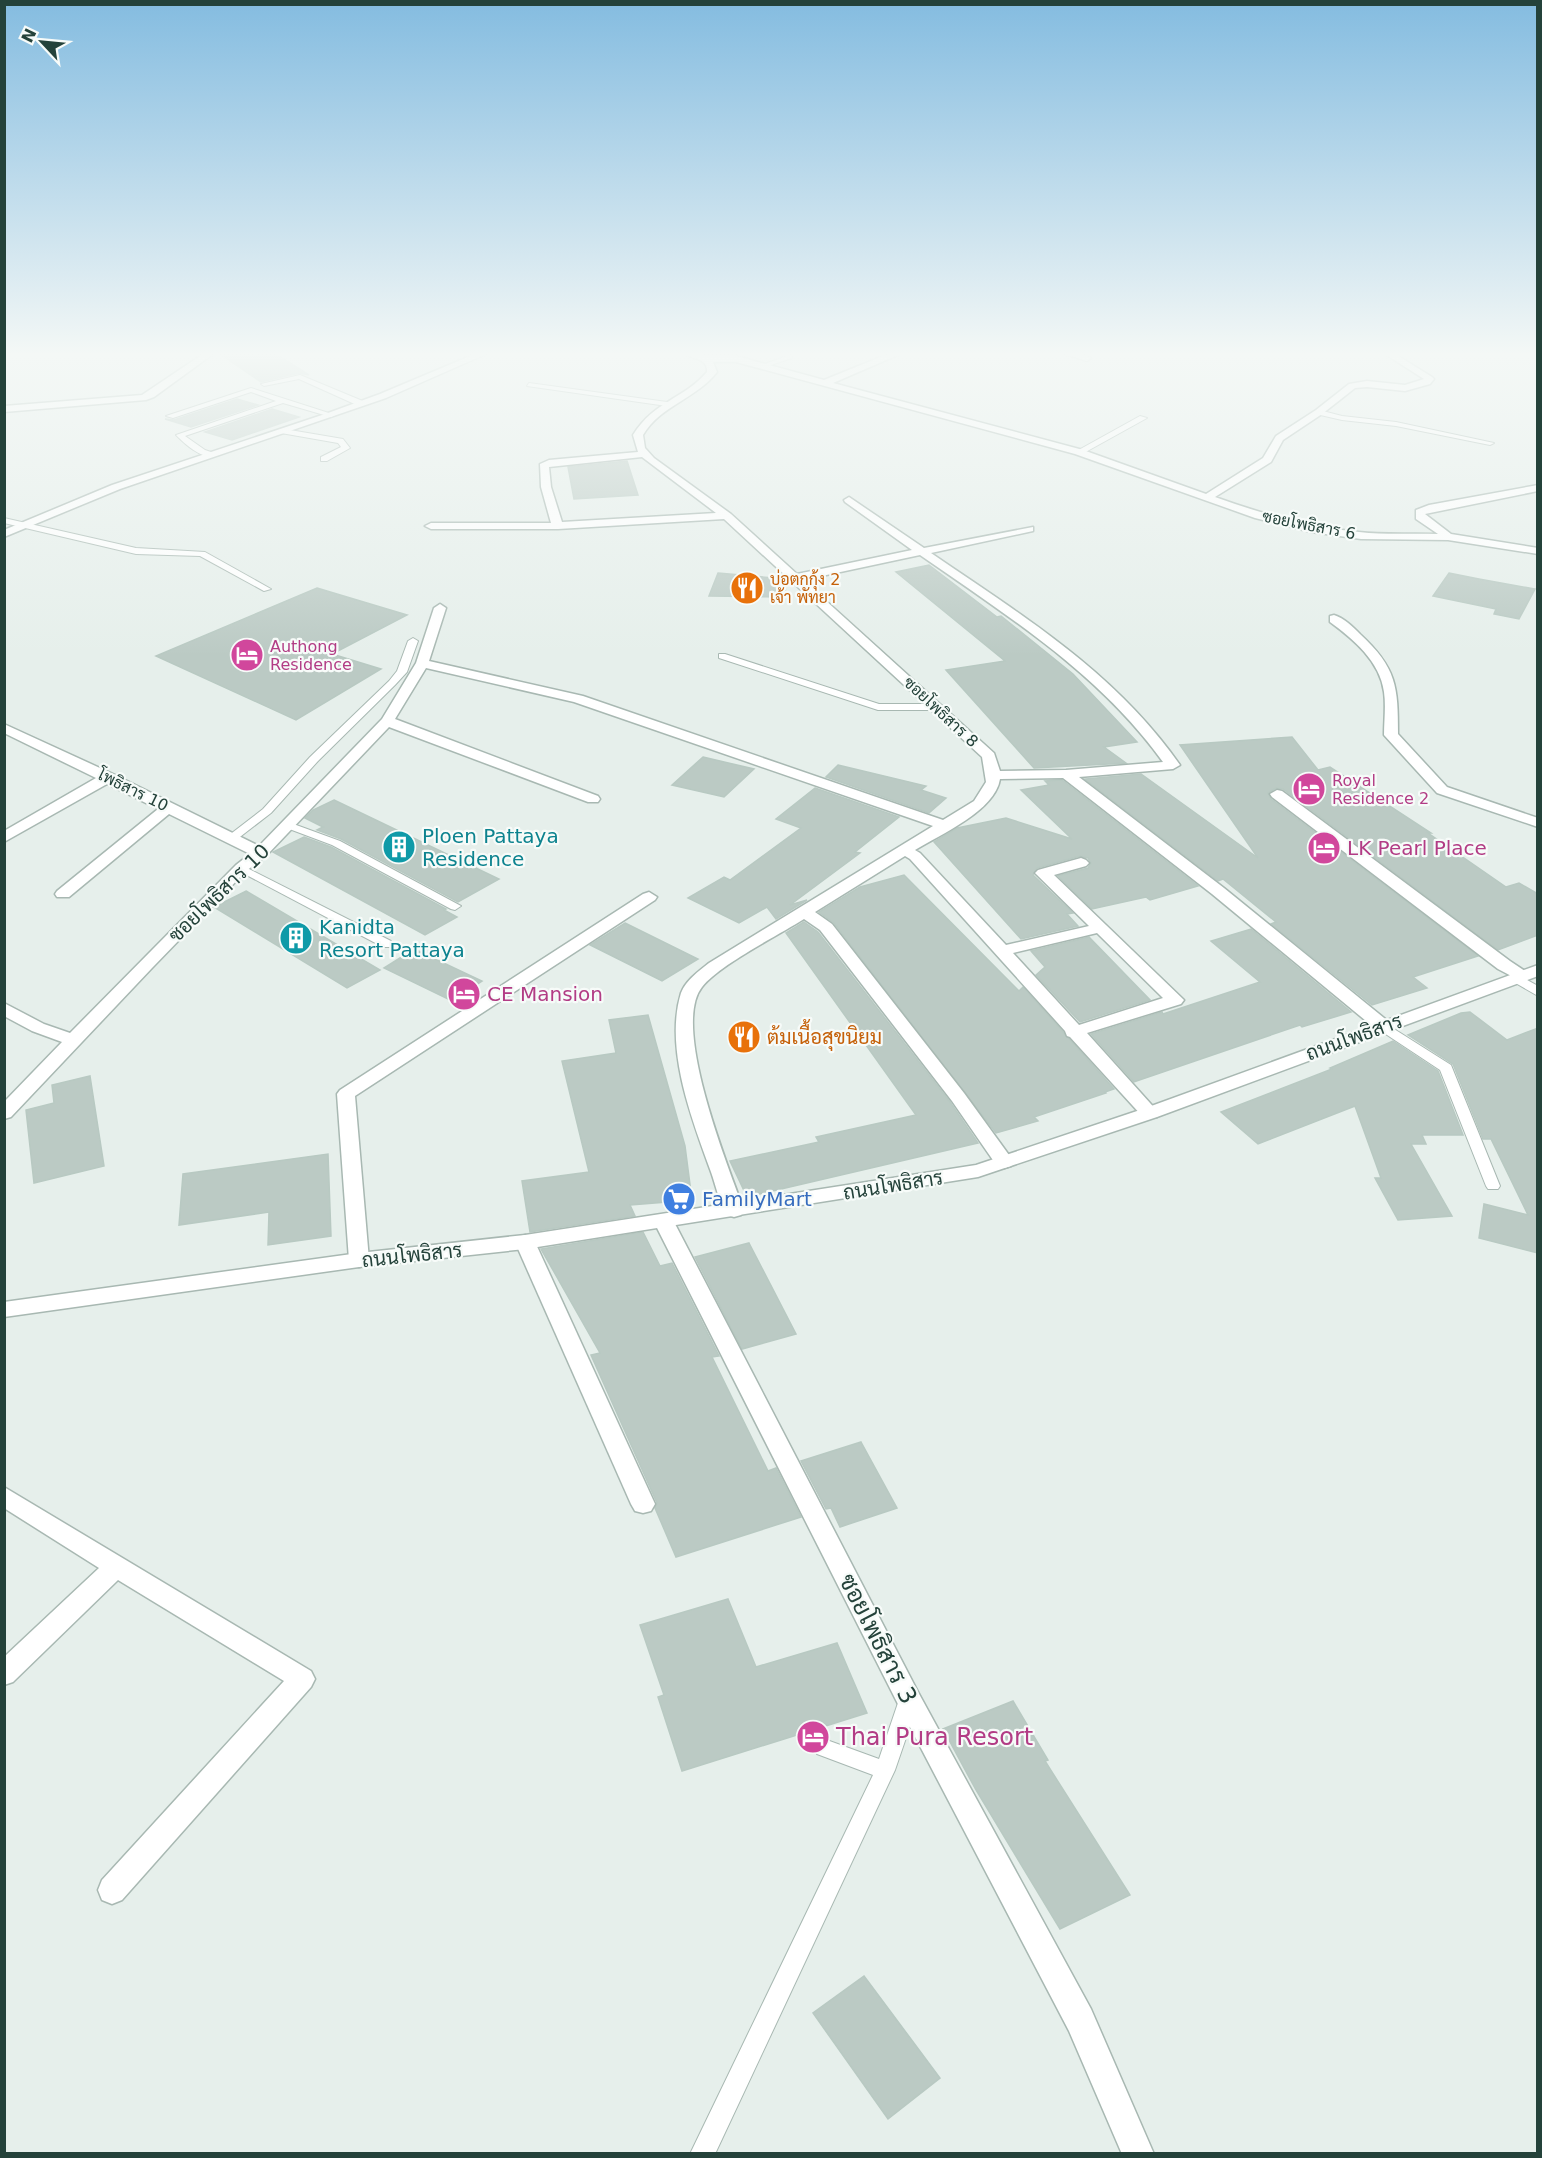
<svg xmlns="http://www.w3.org/2000/svg" width="1542" height="2158" font-family="'DejaVu Sans',Sarabun,sans-serif">
  <style>
    .building { fill: #bbcac4; stroke: #b8c9c2; stroke-width: 1.5 }
    .lines { fill: none; stroke-linecap: round; stroke-linejoin: round }
    .service-casing { stroke: #a8b8b2; stroke-width: 2 }
    .minor-casing { stroke: #a8b8b2; stroke-width: 3 }
    .tertiary-casing { stroke: #a8b8b2; stroke-width: 3 }
    .service { fill: #fff; fill-rule: evenodd }
    .minor { fill: #fff; fill-rule: evenodd }
    .tertiary { fill: #fff; fill-rule: evenodd }
    .labels { text-anchor: middle; dominant-baseline: central; stroke-width: 4.5; stroke-linejoin: round; paint-order: stroke }
    .far-street-label { font-size: 16px; fill: #24423a; stroke: #f7fbf9 }
    .far-food-label { font-size: 16px; fill: #c56008; stroke: #f7fbf9; text-anchor: start }
    .far-hotel-label { font-size: 16px; fill: #b23c85; stroke: #f7fbf9; text-anchor: start }
    .culture-label { font-size: 20px; fill: #0d838f; stroke: #f7fbf9; text-anchor: start }
    .hotel-label { font-size: 20px; fill: #b23c85; stroke: #f7fbf9; text-anchor: start }
    .street-label { font-size: 20px; fill: #24423a; stroke: #f7fbf9 }
    .food-label { font-size: 20px; fill: #c56008; stroke: #f7fbf9; text-anchor: start }
    .shop-label { font-size: 20px; fill: #366cbe; stroke: #f7fbf9; text-anchor: start }
    .near-street-label { font-size: 24px; fill: #24423a; stroke: #f7fbf9 }
    .near-hotel-label { font-size: 24px; fill: #b23c85; stroke: #f7fbf9; text-anchor: start }
  </style>
  <rect width="100%" height="100%" fill="#e6efeb"/>
  <g class="building">
    <path d="M220,354H276L309,375L299,373L261,382Z"/>
    <path d="M237,399L258,405L191,427L165,419L174,420Z"/>
    <path d="M272,409L299,417L232,440L205,432Z"/>
    <path d="M627,461L638,495L574,499L568,467Z"/>
    <path d="M929,565L997,617L1001,616L1073,674L1137,742L1104,747L1126,763L1034,768L946,670L1005,661L896,572Z"/>
    <path d="M718,573L786,579L785,597L709,596Z"/>
    <path d="M1449,573L1479,579L1535,589L1519,619L1494,614L1496,609L1433,596Z"/>
    <path d="M317,588L407,615L332,654L381,669L296,720L156,656Z"/>
    <path d="M1292,737L1318,770L1330,767L1431,833H1428L1506,887L1519,883L1538,894V935L1498,950L1283,789L1276,788L1268,793L1271,799L1478,956L1413,977L1427,988L1372,1005L1271,924L1276,922L1223,879L1218,881L1085,779L1141,774L1258,858L1180,745Z"/>
    <path d="M703,757L754,769L724,797L672,785Z"/>
    <path d="M838,765L926,786L921,790L946,798L929,813L826,777Z"/>
    <path d="M1062,780L1198,886L1150,900L1146,897L1092,909L1058,876L1088,868L1091,863L1088,858L1080,856L1037,868L1033,875L1073,913L1067,914L1078,926L1021,939L934,842L957,828L1006,818L1072,839L1021,790L1049,785L1045,781Z"/>
    <path d="M815,788L899,817L855,852L860,853L790,905L807,900L776,919L767,907L739,923L688,898L724,877L730,880L801,828L776,819Z"/>
    <path d="M334,800L499,879L458,902L341,839L317,830L323,827L305,818L313,810Z"/>
    <path d="M304,837L331,847L446,909L444,910L457,917L425,935L273,852Z"/>
    <path d="M904,875L1019,991L1023,987L1114,1089L1105,1092L1106,1093L1034,1117L1038,1121L996,1133L834,923L819,912L860,887Z"/>
    <path d="M246,891L380,970L347,988L214,907Z"/>
    <path d="M804,922L818,932L950,1102L978,1143L747,1197L730,1161L819,1142L816,1137L916,1115L786,933Z"/>
    <path d="M625,923L698,959L662,981L590,945Z"/>
    <path d="M1251,929L1351,1012L1302,1027L1300,1025L1134,1082L1091,1034L1162,1012L1163,1014L1260,982L1211,941Z"/>
    <path d="M1089,937L1150,1000L1080,1022L1036,975L1045,967L1031,951Z"/>
    <path d="M414,949L482,981L452,1001L384,968Z"/>
    <path d="M1470,1012L1507,1040L1538,1028V1253L1479,1238L1484,1204L1528,1215L1491,1139H1483L1453,1064L1408,1035L1461,1013Z"/>
    <path d="M648,1015L685,1146L692,1200L630,1205L635,1216L530,1232L522,1181L589,1172L562,1061L616,1053L609,1020Z"/>
    <path d="M1393,1041L1438,1071L1463,1135H1422L1426,1144H1411L1452,1216L1398,1220L1375,1178H1381L1355,1106L1258,1144L1221,1112L1332,1069L1330,1068Z"/>
    <path d="M90,1076L104,1166L34,1183L26,1110L54,1103L52,1085Z"/>
    <path d="M328,1154L331,1236L268,1245L269,1212L179,1225L183,1174Z"/>
    <path d="M643,1232L660,1266L672,1263L719,1356L712,1357L768,1471L776,1468L801,1517L676,1557L655,1508L657,1503L591,1355L600,1353L541,1249Z"/>
    <path d="M749,1243L796,1334L742,1349L695,1257Z"/>
    <path d="M861,1442L897,1508L840,1527L831,1508L826,1509L801,1461Z"/>
    <path d="M728,1599L756,1667L837,1643L867,1713L682,1771L658,1697L664,1695L640,1625Z"/>
    <path d="M1013,1701L1048,1760L1045,1761L1130,1895L1060,1929L976,1790L943,1729Z"/>
    <path d="M864,1976L940,2078L888,2119L813,2013Z"/>
  </g>
  <g class="lines">
    <g class="service-casing">
      <g id="service">
        <path d="M790,355L792,358L762,368L759,366Z"/>
        <path d="M300,375L365,402L366,404L359,406L299,379L264,386L261,384Z"/>
        <path d="M529,383L667,402L671,404L667,406L527,386Z"/>
        <path d="M251,388L335,415L331,417L283,403L185,436L205,450L214,453V457C199,457 186,445 176,435L276,401L251,392L173,418L166,416Z"/>
        <path d="M1319,410L1342,416L1396,422L1494,443L1490,445L1396,426L1342,420L1316,414V410Z"/>
        <path d="M1140,416L1147,418L1082,454L1075,452Z"/>
        <path d="M284,429L343,439L350,448L327,461H321V457L341,447L338,443L281,433V429Z"/>
        <path d="M4,518L136,548L205,552L271,589L264,591L200,556L136,554L4,523Z"/>
        <path d="M413,638L418,641L407,672L395,685L318,761L271,813L236,840H228V836L263,809L310,757L389,681L397,671L408,641Z"/>
        <path d="M719,654H725L879,704H936L941,707L936,710H878L719,658Z"/>
        <path d="M288,822L340,841L461,906L455,910L451,909L332,845L284,827V823Z"/>
        <path d="M241,865L391,941L393,944L391,947H383L237,870L235,868Z"/>
        <path d="M1516,974L1538,986V996L1512,981L1510,978L1512,975Z"/>
        <path d="M1383,1022L1451,1065L1500,1186L1498,1189H1488L1486,1186L1440,1070L1378,1029L1377,1026Z"/>
        <path d="M909,1691L916,1694L919,1700L895,1770L715,2154H690L873,1775L817,1754L814,1748L817,1742L824,1739L879,1759L899,1700L902,1694Z"/>
      </g>
    </g>
    <g class="minor-casing">
      <g id="minor">
        <path d="M203,354H213L154,397L146,400L4,412V406L142,395Z"/>
        <path d="M475,354H486L386,398L120,489L4,537V530L112,485L328,413L380,394Z"/>
        <path d="M686,354L736,356L824,380L888,354H900L833,383L1083,450L1206,494L1263,458L1276,436L1316,410L1349,384L1367,381L1405,385L1424,379L1385,354H1395L1432,377L1434,379L1430,384L1405,391L1367,387L1355,388L1322,414L1283,440L1271,462L1215,497C1262,514 1309,527 1359,532C1385,535 1412,533 1438,534L1416,519V510L1429,505L1538,485V491L1425,514L1451,534L1538,548V554L1448,540L1361,539L1311,532L1255,518L1075,454L736,362H713L717,372C696,399 661,405 643,435L645,448L654,458L731,514L797,574L912,550L845,502L844,500L849,497L924,548L1033,527V531L931,553C1023,616 1115,672 1180,765L1173,769L1079,777L1224,888L1389,1022L1392,1026L1389,1030H1377L1212,894L1063,778L1000,779C995,811 941,834 915,850L920,853L1006,945L1089,926L1035,873L1038,870L1081,858L1086,860L1089,863L1086,866L1054,875L1184,1000L1181,1004L1087,1033L1159,1113L1157,1117H1143L1070,1037L1067,1036L1065,1031L910,859L905,856L815,912L832,924L964,1093L1014,1162L1011,1166L1004,1168L997,1166L952,1101L820,930L804,919C779,935 719,965 702,987C671,1026 728,1166 744,1210L741,1215L734,1217L727,1215C719,1202 716,1186 711,1172C692,1120 664,1048 681,993C686,980 699,971 709,963L933,826L574,702L426,668L395,719L598,796L600,799L598,802H588L389,727L266,856L246,871L152,968L11,1117L4,1119V1102L62,1042L32,1031L4,1016V1003L44,1024L70,1033L236,865L250,854L169,814L69,897H57L55,894L57,891L158,809L107,784L4,842V831L96,778L4,733V724L113,774L259,846L382,719L416,663L434,608L440,604L446,608L429,661L583,696L943,820L974,801L986,782L982,757L724,519L558,529H431L425,526L431,523H551L541,487L540,464L549,460L638,452L633,435C654,401 684,399 707,372C708,358 694,360 686,354ZM642,457L716,513L562,522L551,487L549,467ZM920,555C1009,617 1099,673 1163,762L1066,770L1000,771L994,753L803,580ZM1097,933L1163,998L1079,1025L1013,953Z"/>
        <path d="M1065,354H1081L1091,358L1087,361Z"/>
        <path d="M1334,615C1344,618 1353,627 1360,634C1397,668 1398,687 1398,734L1447,787L1538,818V827L1437,793L1384,735C1384,721 1386,706 1384,692C1380,661 1353,639 1330,622V616Z"/>
        <path d="M1277,790L1282,791L1510,961L1531,975L1529,979H1517L1498,969L1272,797L1270,794Z"/>
        <path d="M649,892L657,897L655,900L355,1096L369,1260L366,1265L359,1267L352,1265L349,1260L337,1094L340,1090L643,894Z"/>
        <path d="M664,1215L671,1217L674,1222L918,1692L1091,2009L1154,2154H1122L1069,2031L900,1708L654,1222L657,1217Z"/>
        <path d="M525,1235L532,1237L535,1242L655,1504L651,1511L643,1513L635,1511L631,1504L515,1242L518,1237Z"/>
        <path d="M4,1487L311,1671L315,1679L311,1687L122,1900L112,1904L102,1900L98,1890L102,1880L284,1681L118,1580L13,1682L4,1685V1657L99,1568L4,1508Z"/>
      </g>
    </g>
    <g class="tertiary-casing">
      <path id="tertiary" d="M1538,965V976L1157,1117L978,1177L525,1249L359,1267L4,1317V1302L359,1253L525,1235L976,1165L1143,1109Z"/>
    </g>
    <use href="#service" class="service"/>
    <use href="#minor" class="minor"/>
    <use href="#tertiary" class="tertiary"/>
  </g>
  <linearGradient id="sky" x2="0" y2="1"><stop stop-color="#84bce0"/><stop offset="0.54" stop-color="#f4f8f6"/><stop offset="1" stop-color="#f4f8f6" stop-opacity="0"/></linearGradient>
  <rect width="1542" height="656" fill="url(#sky)"/>
  <defs>
    <g id="restaurant-disc" transform="scale(1.725)"><circle r="9.5" fill="#e8710a" stroke="#f7fbf9"/><path d="M-5-6h1v4h1v-4h1v4h1v-4h1v5L-1.5 .5V6h-2V.5L-5-1ZM5-6V6H3V1.5H1.5Q1.5-4 5-6Z" fill="#fff"/></g>
    <g id="hotel-disc" transform="scale(1.725)"><circle r="9.5" fill="#d1479c" stroke="#f7fbf9"/><path d="M-6-4.5h1.5V1H6V5H4.5V3h-9V5H-6ZM-4 0a1.8 1.8 0 1 1 3.6 0ZM.5 0V-2.5h3Q6-2.5 6 0Z" fill="#fff"/></g>
    <g id="building-disc" transform="scale(1.725)"><circle r="9.5" fill="#0f9aa8" stroke="#f7fbf9"/><path d="M-4-6H4V6H1V3H-1V6H-4ZM-2.5-4.3h1.7v1.8h-1.7ZM.8-4.3h1.7v1.8H.8ZM-2.5-1h1.7V.8h-1.7ZM.8-1h1.7V.8H.8Z" fill="#fff"/></g>
    <g id="supermarket-disc" transform="scale(1.725)"><circle r="9.5" fill="#3f7fe0" stroke="#f7fbf9"/><path d="M-6-5.5h2.5l.6 2H6L4.5 2H-2.5L-4.4-4H-6ZM-1.5 3.2a1.3 1.3 0 1 0 .1 0ZM3 3.2a1.3 1.3 0 1 0 .1 0Z" fill="#fff"/></g>
  </defs>
  <g fill-rule="evenodd">
    <use href="#restaurant-disc" x="747" y="588"/>
    <use href="#hotel-disc" x="247" y="655"/>
    <use href="#hotel-disc" x="1309" y="789"/>
    <use href="#building-disc" x="399" y="847"/>
    <use href="#hotel-disc" x="1324" y="848"/>
    <use href="#building-disc" x="296" y="938"/>
    <use href="#hotel-disc" x="464" y="994"/>
    <use href="#restaurant-disc" x="744" y="1037"/>
    <use href="#supermarket-disc" x="679" y="1199"/>
    <use href="#hotel-disc" x="813" y="1737"/>
  </g>
  <g class="labels">
    <g class="far-street-label">
      <text transform="translate(1309 525) rotate(11)">ซอยโพธิสาร 6</text>
      <text transform="translate(941 712) rotate(43)">ซอยโพธิสาร 8</text>
      <text transform="translate(133 790) rotate(26)">โพธิสาร 10</text>
    </g>
    <g class="far-food-label">
      <text x="770" y="579">บ่อตกกุ้ง 2<tspan x="770" dy="18">เจ้า พัทยา</tspan></text>
    </g>
    <g class="far-hotel-label">
      <text x="270" y="646">Authong<tspan x="270" dy="18">Residence</tspan></text>
      <text x="1332" y="780">Royal<tspan x="1332" dy="18">Residence 2</tspan></text>
    </g>
    <g class="culture-label">
      <text x="422" y="836">Ploen Pattaya<tspan x="422" dy="23">Residence</tspan></text>
      <text x="319" y="927">Kanidta<tspan x="319" dy="23">Resort Pattaya</tspan></text>
    </g>
    <g class="hotel-label">
      <text x="1347" y="848">LK Pearl Place</text>
      <text x="487" y="994">CE Mansion</text>
    </g>
    <g class="street-label">
      <text transform="translate(219 893) rotate(-44)">ซอยโพธิสาร 10</text>
      <text transform="translate(1354 1037) rotate(-20)">ถนนโพธิสาร</text>
      <text transform="translate(893 1185) rotate(-9)">ถนนโพธิสาร</text>
      <text transform="translate(412 1255) rotate(-6)">ถนนโพธิสาร</text>
    </g>
    <g class="food-label">
      <text x="767" y="1037">ต้มเนื้อสุขนิยม</text>
    </g>
    <g class="shop-label">
      <text x="702" y="1199">FamilyMart</text>
    </g>
    <g class="near-street-label">
      <text transform="translate(878 1639) rotate(63)">ซอยโพธิสาร 3</text>
    </g>
    <g class="near-hotel-label">
      <text x="836" y="1737">Thai Pura Resort</text>
    </g>
  </g>
  <rect width="1542" height="2158" fill="none" stroke="#24423a" stroke-width="12"/>
  <g transform="translate(42 42) rotate(296)" stroke="#f7fbf9" stroke-width="4.5" paint-order="stroke">
  <path d="M0-4.5L10 22L0 15L-10 22Z" fill="#24423a"/>
  <text y="-9" font-size="16" font-weight="bold" text-anchor="middle" fill="#24423a">N</text>
  </g>
</svg>
